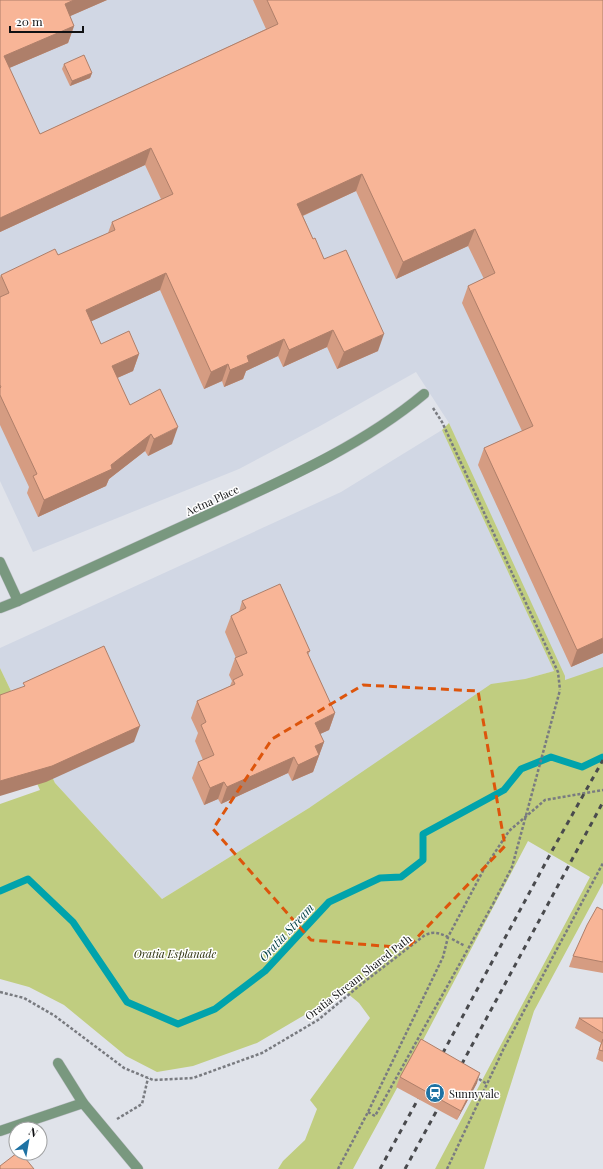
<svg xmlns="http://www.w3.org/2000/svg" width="603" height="1169" font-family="'Playfair Display',serif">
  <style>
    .built { fill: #d1d7e4 }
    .green { fill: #c0cd80 }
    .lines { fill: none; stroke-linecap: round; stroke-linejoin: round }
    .stream { stroke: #00a3ac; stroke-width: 7 }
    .street-casing { stroke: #bfc1c8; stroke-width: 11 }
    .path { stroke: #797b80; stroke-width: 2.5; stroke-dasharray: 3 2; stroke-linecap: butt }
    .street { stroke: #79987f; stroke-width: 10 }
    .rail { stroke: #494a4d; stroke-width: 3; stroke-dasharray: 5 5; stroke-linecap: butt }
    .path-bridge { stroke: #797b80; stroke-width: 2.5; stroke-dasharray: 3 2; stroke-linecap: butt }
    .wall { fill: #d59c82 }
    .shaded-wall { fill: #ae7f6a }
    .building { fill: #f8b597; stroke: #ae7f6a }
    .marked { fill: none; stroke: #dd550c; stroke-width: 3; stroke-dasharray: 8 5; stroke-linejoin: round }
    .labels { text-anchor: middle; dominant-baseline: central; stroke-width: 3; stroke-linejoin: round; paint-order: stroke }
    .street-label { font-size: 11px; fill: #101113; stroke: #fff }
    .park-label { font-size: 11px; font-style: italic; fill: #2b300b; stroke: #fff }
    .poi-label { font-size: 11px; fill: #101113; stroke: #fff; text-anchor: start }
    .water-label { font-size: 12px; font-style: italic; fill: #013e42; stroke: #fff }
  </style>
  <rect width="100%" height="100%" fill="#e0e3ea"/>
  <g class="built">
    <path d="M0,0H603V673L565,689L449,423L416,372L320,426L239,469L33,552L0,481Z"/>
    <path d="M442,430L554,671L525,679L309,808L162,899L55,783L0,668V648L341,492Z"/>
  </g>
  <path class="green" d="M449,423L565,676V680L603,667V883L534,1011L484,1169H435L590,877L528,841L421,1044L353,1169H278L283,1161L305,1140L317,1109L310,1100L370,1018L359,1003L341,988L313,1010L257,1043L193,1066L157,1072L126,1056L64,1005L29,987L0,979V804L40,790L0,703V668L55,783L162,899L309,808L491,684L525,679L554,671L442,430Z"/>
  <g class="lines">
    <path class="stream" d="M0,891L28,879L73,922L127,1002L178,1024L215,1009L265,971L329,902L380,878L401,877L423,860V834L504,790L521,769L551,757L582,767L603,757"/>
    <g class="street-casing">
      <g id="street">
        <path d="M0,562L18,601"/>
        <path d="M0,608L18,601C84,571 150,541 216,511C288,478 363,445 424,394"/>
        <path d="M58,1063L83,1103L138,1169"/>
        <path d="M0,1131L83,1103"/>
      </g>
    </g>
    <g class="path">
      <path d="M433,408L442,422L558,672L560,690"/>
      <path d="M452,939L465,946"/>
      <path d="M0,992L24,998L55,1016L124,1068L153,1080L193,1078L262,1053L318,1020L364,982L425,935C434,931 439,933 448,937"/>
      <path d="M479,1079L487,1084"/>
      <path d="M368,1112L375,1116L493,904"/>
      <path d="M117,1119L142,1104L148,1078"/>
      <path d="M338,1169L368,1112L443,957L448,937L484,869L509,831L545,800L603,790"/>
      <path d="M447,1169L503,1050L603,863"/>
    </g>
    <use href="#street" class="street"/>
    <g class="rail">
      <path d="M438,1062L553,849L603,760"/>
      <path d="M457,1073L603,802"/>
      <path d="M380,1169L423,1090"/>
      <path d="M405,1169L443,1099"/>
    </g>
    <path class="path-bridge" d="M493,904L512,867L560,690"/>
  </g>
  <g class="wall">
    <path d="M0,0H107L70,16L74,26L68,43L9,68L40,134L266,29L253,0H603V653L571,667L478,465L484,448L522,431L462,303L468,286L484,279L468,246L396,279L356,191L303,216L313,239L324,259L378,351L337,369L327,347L283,367L278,356L246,371L243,379L224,387L222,381L204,389L160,290L91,321L101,344L139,354L133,371L117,378L130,405L172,444L148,456L145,451L109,479L106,486L38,517L27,493L29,487L0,425V277L1,275L58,255L108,233L112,222L161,199L145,165L0,232Z"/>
    <path d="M64,64L92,73L90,78L70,86L62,69Z"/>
    <path d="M242,601L310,651L308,655L335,713L329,730L320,734L324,742L313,772L292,781L288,773L221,804L218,799L204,805L192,778L198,762L203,760L195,741L198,733L191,718L197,701L230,686L232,681L229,675L235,658H236L225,632L231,616L239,612Z"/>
    <path d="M603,910V973L569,967L573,956Z"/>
    <path d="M579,1018H603V1062L596,1059L601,1043L575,1028Z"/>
    <path d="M400,1077L477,1083L457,1120L396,1087Z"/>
  </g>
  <g class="shaded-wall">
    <path d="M74,0H107L59,21L65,4Z"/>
    <path d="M74,26L68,43L0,72L4,56Z"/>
    <path d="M92,73L90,78L70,86L72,81Z"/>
    <path d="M151,148L145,165L0,232V218Z"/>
    <path d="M362,174L356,191L291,221L297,204Z"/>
    <path d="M475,229L468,246L396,279L403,262Z"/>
    <path d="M166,273L160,290L79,327L86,310Z"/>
    <path d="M333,330L327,347L283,367L289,350Z"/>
    <path d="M384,334L378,351L337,369L344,352Z"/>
    <path d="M284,339L278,356L246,371L243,379L224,387L230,370L247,356Z"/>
    <path d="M139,354L133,371L106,383L112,366Z"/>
    <path d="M228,364L222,381L204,389L211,372Z"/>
    <path d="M178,427L172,444L148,456L154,439Z"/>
    <path d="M151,434L145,451L109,479L106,486L38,517L44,500L111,465Z"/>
    <path d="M603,638V653L571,667L577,650Z"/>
    <path d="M335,713L329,730L309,739L315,723Z"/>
    <path d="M140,726L134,742L46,782L0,796V781Z"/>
    <path d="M324,742L313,772L292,781L298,765L315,746Z"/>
    <path d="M294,757L288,773L221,804L227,787Z"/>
    <path d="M224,782L218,799L204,805L210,788Z"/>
    <path d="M480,1073L477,1083L457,1120L461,1111Z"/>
  </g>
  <g class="building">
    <path d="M0,0H74L65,4L74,26L4,56L40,134L278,24L267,0H603V638L577,650L484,448L533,426L468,286L495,273L475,229L403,262L362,174L297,204L313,239L315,238L324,259L346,250L384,334L344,352L333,330L289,350L284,339L247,356L249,362L230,370L228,364L211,372L166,273L86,310L101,344L129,331L139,354L112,366L130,405L160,389L178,427L154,439L151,434L111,465L112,469L44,500L33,476L37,474L0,395V388L1,387L0,385V297L9,293L1,275L55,249L58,255L115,230L112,222L173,194L151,148L0,218Z"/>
    <path d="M84,55L92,73L72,81L64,64Z"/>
    <path d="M280,584L310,651L307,652L335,713L315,723L324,742L315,746L319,755L298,765L294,757L227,787L224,782L210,788L198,762L214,755L201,725L206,722L197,701L235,684L233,680L243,675L235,658L247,653L231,616L246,608L242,601Z"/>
    <path d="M104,646L140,726L52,766L0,781V695L25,686L23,683Z"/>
    <path d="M597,907L603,910V962L573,956L587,925Z"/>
    <path d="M579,1018H603V1033Z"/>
    <path d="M421,1039L480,1073L461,1111L400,1077Z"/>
    <path d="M603,1039V1051L599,1050Z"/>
    <path d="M17,1153H21L34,1169H0V1166Z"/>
  </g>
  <path class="marked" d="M363,685L478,691L505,846L407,948L311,940L213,829L272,739Z"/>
  <defs>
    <g id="station-disc" transform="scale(1)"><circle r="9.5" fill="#1e72a3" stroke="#fff"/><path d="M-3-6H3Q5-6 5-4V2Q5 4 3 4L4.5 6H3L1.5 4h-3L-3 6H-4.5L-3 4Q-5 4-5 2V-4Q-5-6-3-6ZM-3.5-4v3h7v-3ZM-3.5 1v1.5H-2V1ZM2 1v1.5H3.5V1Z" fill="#fff"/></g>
  </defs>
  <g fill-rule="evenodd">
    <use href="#station-disc" x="435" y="1093"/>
  </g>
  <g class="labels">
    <g class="street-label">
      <text transform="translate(212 500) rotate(-25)">Aetna Place</text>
      <text transform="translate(358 977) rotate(-38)">Oratia Stream Shared Path</text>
    </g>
    <g class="park-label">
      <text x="175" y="953">Oratia Esplanade</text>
    </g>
    <g class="poi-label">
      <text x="449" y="1093">Sunnyvale</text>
    </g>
    <g class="water-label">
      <text transform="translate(286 932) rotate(-47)">Oratia Stream</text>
    </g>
  </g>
  <g transform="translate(28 1141) rotate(31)"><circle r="19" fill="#ffffff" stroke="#9fa0a1"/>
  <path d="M0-3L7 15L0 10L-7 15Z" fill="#1e72a3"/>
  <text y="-6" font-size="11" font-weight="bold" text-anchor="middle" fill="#101113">N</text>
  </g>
  <path d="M10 26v6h73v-6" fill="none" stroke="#101113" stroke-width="2"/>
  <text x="16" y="26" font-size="12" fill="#101113" stroke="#ffffff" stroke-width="3" paint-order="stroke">20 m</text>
</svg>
